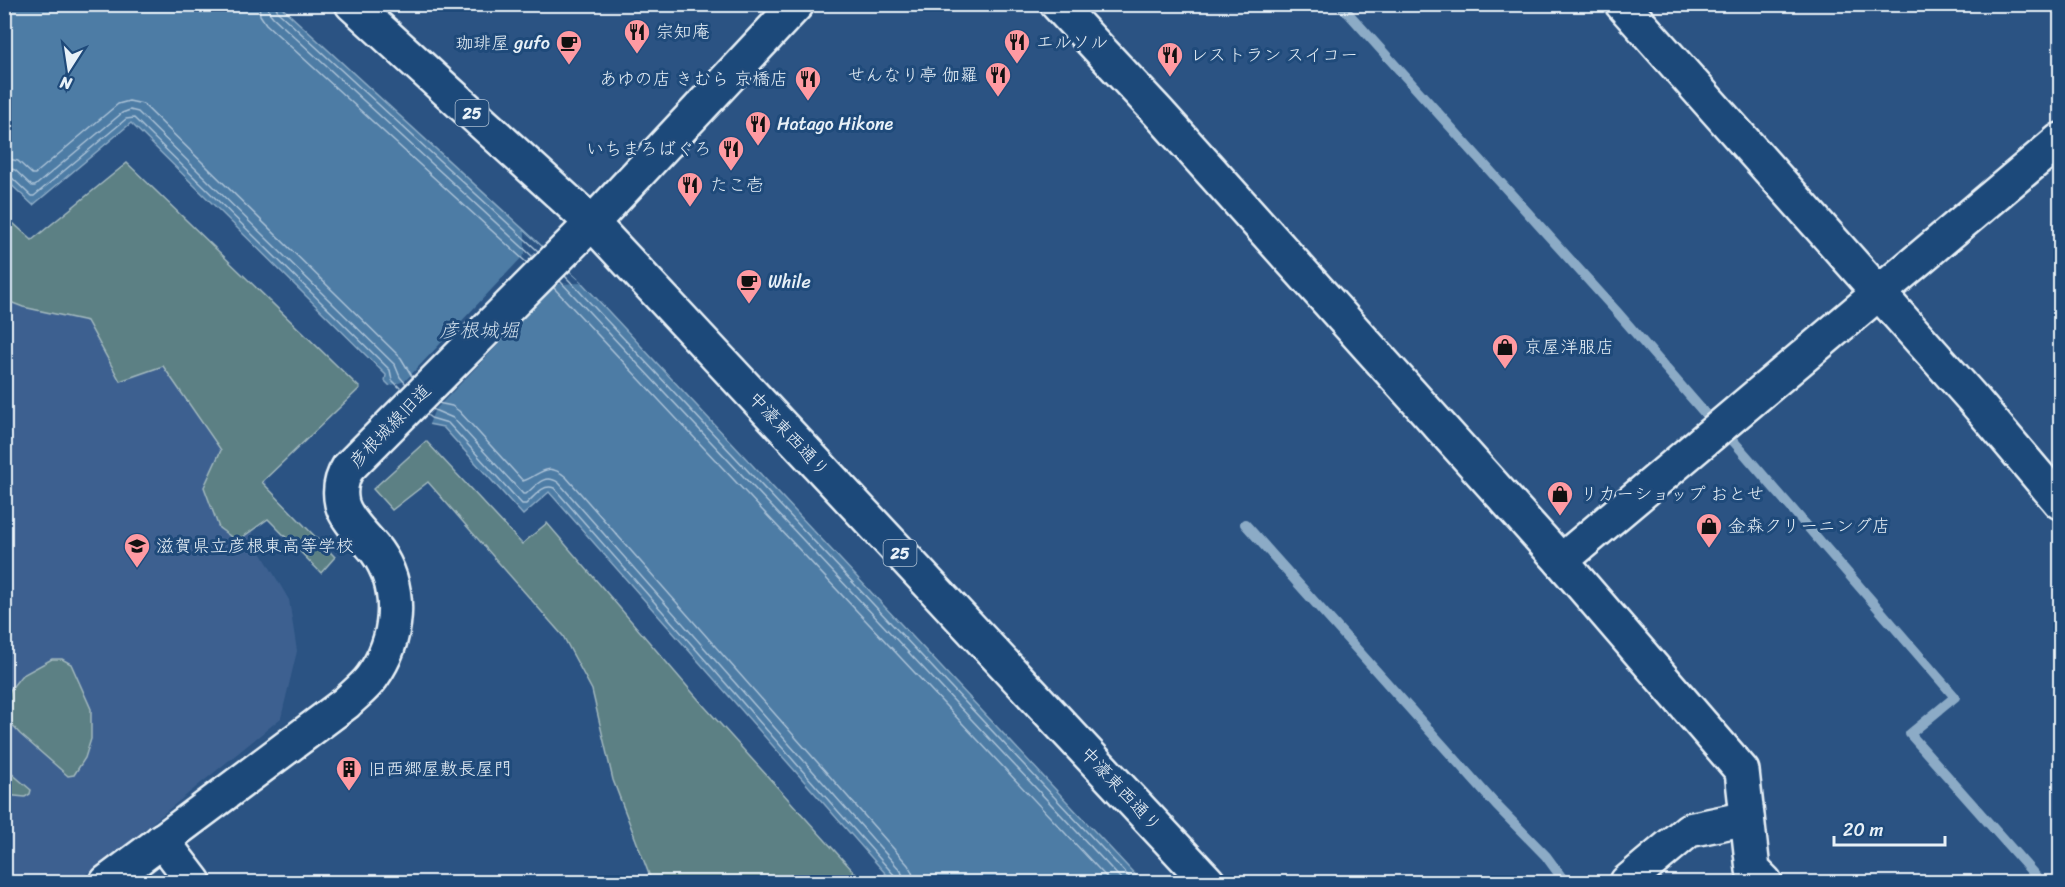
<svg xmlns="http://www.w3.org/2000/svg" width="2065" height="887" font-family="Sriracha,'Klee One',sans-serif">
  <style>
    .built { fill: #3d6190 }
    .green { fill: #5c8084; stroke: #a2b8be; stroke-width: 1.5 }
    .water { fill: #4e7ca5; stroke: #8cabc6; stroke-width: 1.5 }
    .pier { fill: #2b5383 }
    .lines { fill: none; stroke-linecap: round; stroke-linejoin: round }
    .shore { stroke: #aac2d7; stroke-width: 1.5 }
    .stream { stroke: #8cabc6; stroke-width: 10 }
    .street-casing { stroke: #e8f1f8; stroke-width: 38 }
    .secondary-casing { stroke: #e8f1f8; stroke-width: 38 }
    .primary-casing { stroke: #e8f1f8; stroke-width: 38 }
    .street { stroke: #1f4a7a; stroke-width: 33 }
    .secondary { stroke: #1f4a7a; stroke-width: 33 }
    .primary { stroke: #1f4a7a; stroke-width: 33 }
    .labels { text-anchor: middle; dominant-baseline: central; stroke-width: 6; stroke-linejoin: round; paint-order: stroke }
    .shield { fill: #1f4a7a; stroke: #acbfd2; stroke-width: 1.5 }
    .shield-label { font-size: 16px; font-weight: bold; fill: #e8f1f8 }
    .poi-label { font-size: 18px; fill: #e8f1f8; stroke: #1f4a7a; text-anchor: start }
    .street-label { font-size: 18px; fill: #e8f1f8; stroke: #1f4a7a }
    .water-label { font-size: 20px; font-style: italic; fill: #d1dfec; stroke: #1f4a7a }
  </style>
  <rect width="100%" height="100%" fill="#2b5383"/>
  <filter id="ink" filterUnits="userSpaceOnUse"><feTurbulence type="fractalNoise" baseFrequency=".0167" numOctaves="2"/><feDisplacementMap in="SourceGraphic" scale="12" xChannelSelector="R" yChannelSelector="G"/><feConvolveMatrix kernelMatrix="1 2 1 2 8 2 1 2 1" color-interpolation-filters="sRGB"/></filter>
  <g filter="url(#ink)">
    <path class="built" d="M4,237L244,405L266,483L252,537L289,600L297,651L281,718L98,867L71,882H5Z"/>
    <g class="green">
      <path d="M127,163L360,388L262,482L335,557L321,573L268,519L237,541L219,528L204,487L221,450L163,366L120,381L87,321L23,307L5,300V216L32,240Z"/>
      <path d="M426,441L522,544L547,523L704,706L863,882H652L613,780L592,690L563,636L428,482L392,510L373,489Z"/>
      <path d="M52,659H62L71,664L91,709V739L85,758L74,775L68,776L20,734L10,723L5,709L10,690L21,676Z"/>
      <path d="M4,767L31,790L30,794L25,797L5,795Z"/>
    </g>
    <path class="water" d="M4,5H279L582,283L1142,882H893L549,492L523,515L443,427L428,424L385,381L386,375L131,123L33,205L5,179Z"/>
    <path class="pier" d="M525,232L582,283L557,284L434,411L428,427L386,387L405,381L525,254Z"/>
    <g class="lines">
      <g class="shore">
        <path d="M259,4L260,15L266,24L527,263"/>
        <path d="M268,4L269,12L273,17L533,257"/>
        <path d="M275,4L278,12L538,251"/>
        <path d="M4,158L18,161L32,174H35L118,104L129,101L143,104L401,358L413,378"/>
        <path d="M4,167L15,170L32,186H35L122,113L130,110L138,112L395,365L400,377L406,384"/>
        <path d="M4,175L11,177L31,196H34L126,119L134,118L390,370L392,380L401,389"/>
        <path d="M565,276L1134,882"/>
        <path d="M560,281L1124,882"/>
        <path d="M553,287L1111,882"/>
        <path d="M438,403L452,406L459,411L523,481C540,476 545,460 566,477L908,865L912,872L914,882"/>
        <path d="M432,409L453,418L523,494H526C537,484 545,473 559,483L901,871L905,882"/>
        <path d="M427,415L431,418L448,423L522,504H526C534,497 543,483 554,488L895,876L897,882"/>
      </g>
      <g class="stream">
        <path d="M1340,4L1618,313L1708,417"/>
        <path d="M1729,436L1955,697L1910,734L2041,882"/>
        <path d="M1245,524L1496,805L1546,856L1565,882"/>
      </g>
      <g class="street-casing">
        <g id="street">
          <path d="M1057,4L1158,112L1561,561L1742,771L1753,870L1765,882"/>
          <path d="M1622,4L1973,399L2060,502"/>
          <path d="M1561,561L2060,140"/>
          <path d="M1627,882L1689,830L1747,818"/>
        </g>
      </g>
      <g class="secondary-casing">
        <g id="secondary">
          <path d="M162,840L194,882"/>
          <path d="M107,882L346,703C354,695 365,687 372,677C398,641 404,590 377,552C366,537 347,522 342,504C339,491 341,479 348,468L592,223L797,4"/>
        </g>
      </g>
      <g class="primary-casing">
        <path id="primary" d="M352,4L592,223L1208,882"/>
      </g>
      <use href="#street" class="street"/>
      <use href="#secondary" class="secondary"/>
      <use href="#primary" class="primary"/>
    </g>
  </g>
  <defs>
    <g id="restaurant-pin" transform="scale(1.35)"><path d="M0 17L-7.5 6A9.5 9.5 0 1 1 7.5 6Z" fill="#ff9aa2" stroke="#1f4a7a"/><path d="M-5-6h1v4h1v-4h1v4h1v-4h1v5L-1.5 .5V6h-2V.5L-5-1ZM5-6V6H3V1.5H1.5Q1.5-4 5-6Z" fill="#111"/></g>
    <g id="cafe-pin" transform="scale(1.35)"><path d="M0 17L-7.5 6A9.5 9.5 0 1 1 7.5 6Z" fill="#ff9aa2" stroke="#1f4a7a"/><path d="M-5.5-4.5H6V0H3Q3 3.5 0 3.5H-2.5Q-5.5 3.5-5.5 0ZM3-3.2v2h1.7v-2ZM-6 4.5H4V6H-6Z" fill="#111"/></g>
    <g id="shop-pin" transform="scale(1.35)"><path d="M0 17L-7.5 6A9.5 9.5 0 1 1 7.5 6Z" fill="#ff9aa2" stroke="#1f4a7a"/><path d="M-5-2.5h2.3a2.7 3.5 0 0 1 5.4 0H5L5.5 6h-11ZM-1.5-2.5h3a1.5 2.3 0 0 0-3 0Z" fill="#111"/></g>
    <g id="school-pin" transform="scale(1.35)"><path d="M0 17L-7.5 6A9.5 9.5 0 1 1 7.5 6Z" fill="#ff9aa2" stroke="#1f4a7a"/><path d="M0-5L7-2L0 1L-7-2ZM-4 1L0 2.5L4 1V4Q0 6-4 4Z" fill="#111"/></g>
    <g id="building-pin" transform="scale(1.35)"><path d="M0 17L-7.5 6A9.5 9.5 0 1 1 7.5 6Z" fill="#ff9aa2" stroke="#1f4a7a"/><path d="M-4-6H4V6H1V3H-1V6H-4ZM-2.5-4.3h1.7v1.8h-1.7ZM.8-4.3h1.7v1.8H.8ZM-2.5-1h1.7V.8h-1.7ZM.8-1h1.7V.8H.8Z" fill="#111"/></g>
  </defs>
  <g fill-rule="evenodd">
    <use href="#restaurant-pin" x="637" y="32"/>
    <use href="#restaurant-pin" x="1017" y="42"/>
    <use href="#cafe-pin" x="569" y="43"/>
    <use href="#restaurant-pin" x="1170" y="55"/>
    <use href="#restaurant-pin" x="998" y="75"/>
    <use href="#restaurant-pin" x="808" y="79"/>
    <use href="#restaurant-pin" x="758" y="124"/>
    <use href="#restaurant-pin" x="731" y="149"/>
    <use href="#restaurant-pin" x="690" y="185"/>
    <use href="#cafe-pin" x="749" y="282"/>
    <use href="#shop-pin" x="1505" y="347"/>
    <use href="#shop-pin" x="1560" y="494"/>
    <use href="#shop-pin" x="1709" y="526"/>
    <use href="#school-pin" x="137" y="546"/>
    <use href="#building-pin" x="349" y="769"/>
  </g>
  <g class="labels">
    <g class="shield">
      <rect x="455.5" y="100" width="33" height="26" rx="4.5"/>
      <rect x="883.5" y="540" width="33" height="26" rx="4.5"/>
    </g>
    <g class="shield-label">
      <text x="472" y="113">25</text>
      <text x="900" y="553">25</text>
    </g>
    <g class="poi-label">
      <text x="656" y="32">宗知庵</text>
      <text x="1036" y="42">エルソル</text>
      <text x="550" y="43" text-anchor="end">珈琲屋 gufo</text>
      <text x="1190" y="55">レストラン スイコー</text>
      <text x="978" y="75" text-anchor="end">せんなり亭 伽羅</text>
      <text x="788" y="79" text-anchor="end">あゆの店 きむら 京橋店</text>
      <text x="777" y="124">Hatago Hikone</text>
      <text x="712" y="149" text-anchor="end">いちまろばぐろ</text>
      <text x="710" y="185">たこ壱</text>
      <text x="768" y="282">While</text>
      <text x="1524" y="347">京屋洋服店</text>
      <text x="1580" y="494">リカーショップ おとせ</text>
      <text x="1728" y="526">金森クリーニング店</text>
      <text x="156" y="546">滋賀県立彦根東高等学校</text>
      <text x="368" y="769">旧西郷屋敷長屋門</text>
    </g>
    <g class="street-label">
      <text transform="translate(390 426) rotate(-46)">彦根城線旧道</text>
      <text transform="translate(789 434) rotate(47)">中濠東西通り</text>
      <text transform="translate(1121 789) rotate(47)">中濠東西通り</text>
    </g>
    <g class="water-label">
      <text x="479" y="330">彦根城堀</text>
    </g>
  </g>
  <rect width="2065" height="887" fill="none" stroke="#1f4a7a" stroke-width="24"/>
  <rect x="12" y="12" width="2041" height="863" fill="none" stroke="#e8f1f8" stroke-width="2" filter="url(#ink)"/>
  <g transform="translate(69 69) rotate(192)" stroke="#1f4a7a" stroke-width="4.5" paint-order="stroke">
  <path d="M0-4.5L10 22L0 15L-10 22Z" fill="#e8f1f8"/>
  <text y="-9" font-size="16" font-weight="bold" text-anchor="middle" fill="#e8f1f8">N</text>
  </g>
  <path d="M1834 836v9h111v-9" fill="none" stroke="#e8f1f8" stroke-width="3"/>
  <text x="1843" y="836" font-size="18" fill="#e8f1f8" stroke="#1f4a7a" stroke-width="4.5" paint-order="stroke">20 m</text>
</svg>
